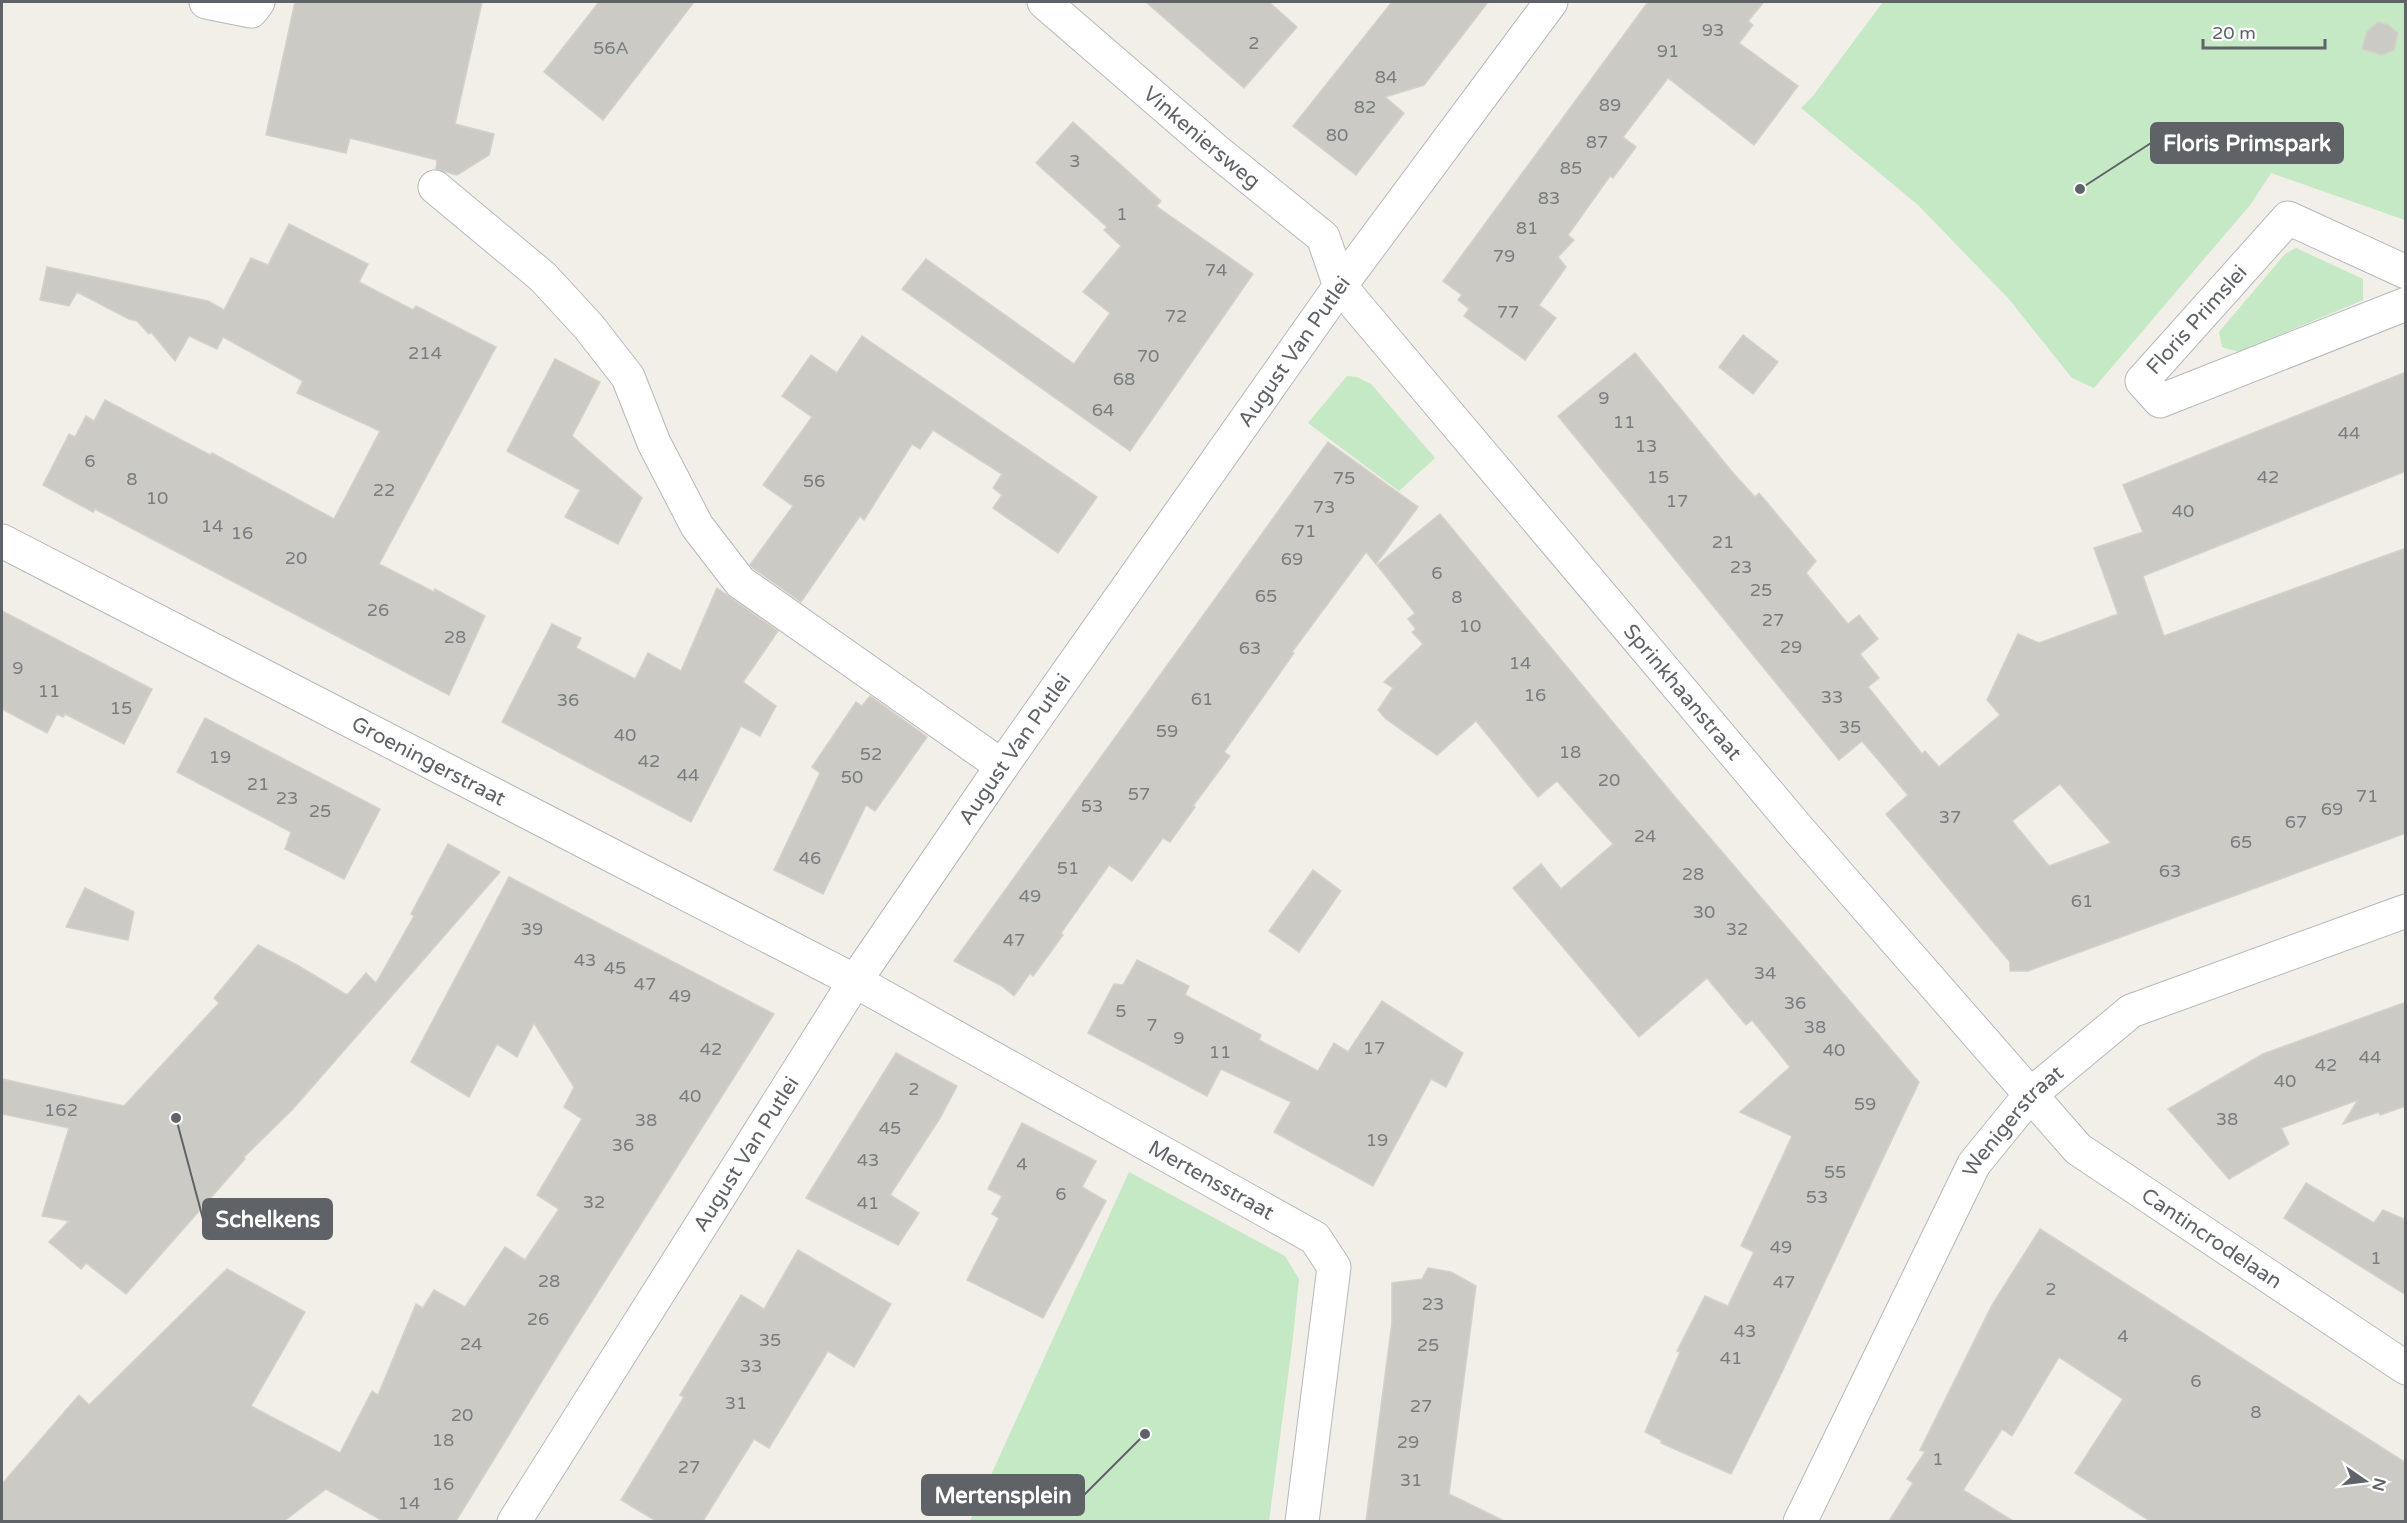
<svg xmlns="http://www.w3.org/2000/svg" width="2407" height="1523" font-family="'Varela Round',sans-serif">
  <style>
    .green { fill: #c5e8c5 }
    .building { fill: #cccac5; stroke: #d6d1c6; stroke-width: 1.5; fill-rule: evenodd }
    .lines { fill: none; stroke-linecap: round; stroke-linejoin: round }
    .minor-casing { stroke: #b5b8bc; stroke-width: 35 }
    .minor { stroke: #fff; stroke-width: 33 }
    .labels { text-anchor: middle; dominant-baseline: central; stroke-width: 6; stroke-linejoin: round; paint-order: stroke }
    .number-label { font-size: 18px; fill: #7a7d7f }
    .street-label { font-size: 21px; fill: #5f6368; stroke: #fff }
    .leader { fill: none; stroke: #5f6368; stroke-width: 2 }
    .callout-dot { fill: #5f6368; stroke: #fff; stroke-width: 2 }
    .callout { fill: #5f6368; stroke: #5f6368; stroke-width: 2 }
    .callout-label { font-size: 22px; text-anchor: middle; font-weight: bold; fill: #fff }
  </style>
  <rect width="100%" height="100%" fill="#f1efe8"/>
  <g class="green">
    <path d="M1883,2H2405V220L2271,173L2251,204L2094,388L2072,378L2008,298L1918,205L1801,108L1813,96Z"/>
    <path d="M2296,248L2363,279V300L2239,352L2222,347L2219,332L2285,254Z"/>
    <path d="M1347,376L1357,377L1371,384L1435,458L1399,491L1308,423Z"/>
    <path d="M1129,1172L1285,1256L1299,1279L1292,1346L1269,1521H970Z"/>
  </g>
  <g class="building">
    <path d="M295,2H482L455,124L494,134L489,155L457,175L436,169L437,160L350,138L346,153L266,135Z"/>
    <path d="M599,2H694L603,120L544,72Z"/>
    <path d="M1146,2H1269L1297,27L1244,88Z"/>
    <path d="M1392,2H1488L1424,85L1385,97L1404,113L1356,175L1293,126Z"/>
    <path d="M1648,2H1764L1748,21L1753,25L1739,43L1798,86L1754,145L1668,78L1623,137L1636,147L1613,178L1610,176L1568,235L1574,240L1558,257L1566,267L1539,305L1556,318L1525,360L1464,316L1469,309L1458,300L1462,295L1443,281Z"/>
    <path d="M2378,22L2388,25L2398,33L2394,50L2382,55L2362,49L2367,32Z"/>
    <path d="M1073,122L1161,201L1156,206L1253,274L1130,451L902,289L926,259L1074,364L1110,313L1083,292L1121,246L1104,230L1107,227L1036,163Z"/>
    <path d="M289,224L368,264L359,282L413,310L416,306L496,347L379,564L434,592L435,589L485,616L449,695L95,509L93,512L43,485L69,434L75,437L86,416L94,421L105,400L210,455L212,453L334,519L380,431L297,393L303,381L223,337L217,349L189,336L175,361L151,332L149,334L137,321L129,319L77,292L69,306L40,300L47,267L208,301L224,310L251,258L268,265Z"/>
    <path d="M1743,335L1778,362L1753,394L1719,367Z"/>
    <path d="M862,336L1097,497L1058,553L993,508L1002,495L993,488L1002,474L933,430L920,449L912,444L864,520L860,516L801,602L753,568L750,565L793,506L763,485L812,417L782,396L811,355L837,373Z"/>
    <path d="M1635,353L1733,473L1755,497L1759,493L1816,561L1806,573L1848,624L1859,615L1878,639L1860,654L1879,678L1868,687L1922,754L1925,751L1939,767L2000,715L1987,700L2018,634L2039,643L2118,614L2094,548L2143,532L2123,485L2406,372V471L2143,576L2164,636L2406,548V833L2028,971H2010V962L1886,814L1908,795L1862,741L1839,760L1558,416ZM2060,784L2111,843L2049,866L2012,821Z"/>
    <path d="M555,359L600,382L572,436L642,498L618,544L565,517L580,490L507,451Z"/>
    <path d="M1328,442L1418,507L1376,564L1366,552L1292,652L1294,653L1224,752L1230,756L1193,806L1195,807L1170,842L1163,838L1132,881L1109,865L1061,933L1063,935L1033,976L1030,973L1014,996L1002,986L954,961Z"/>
    <path d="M1440,514L1670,791L1919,1082L1782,1372L1731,1474L1661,1443V1440L1645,1432L1680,1352L1677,1351L1705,1296L1728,1306L1754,1252L1741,1246L1792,1136L1740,1112L1790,1067L1752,1020L1746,1025L1707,978L1639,1037L1513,888L1541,864L1561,889L1613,844L1557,781L1538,797L1476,721L1437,755L1386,719L1378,710L1393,688L1384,682L1423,644L1412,632L1416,629L1408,619L1415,613L1377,565Z"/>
    <path d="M717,588L778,631L743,682L776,706L760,736L741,726L691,822L502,722L552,624L581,638L576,648L635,679L648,653L681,671Z"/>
    <path d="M2,611L152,689L124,744L65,714L63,717L57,714L47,733L2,709Z"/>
    <path d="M870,696L927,737L875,811L866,805L823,894L774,870L820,773L812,767L856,702L862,706Z"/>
    <path d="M205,718L380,809L344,879L285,849L291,832L177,772Z"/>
    <path d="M448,844L500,872L292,1110L244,1157L245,1159L126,1294L86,1263L81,1269L49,1242L69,1221L42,1216L69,1128L2,1114V1079L124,1106L219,1003L214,998L258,945L297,965L347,995L366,973L376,983L414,916L411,914Z"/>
    <path d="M1313,870L1341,891L1299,952L1269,931Z"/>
    <path d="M509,877L774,1014L561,1350L456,1521H383L326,1489L284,1521H2V1484L79,1395L89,1405L227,1269L305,1312L251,1406L340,1453L372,1391L378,1395L416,1304L423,1308L434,1290L465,1307L505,1247L525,1260L559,1209L537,1195L582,1119L564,1107L574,1087L534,1023L517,1057L497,1044L469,1097L411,1062Z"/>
    <path d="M85,888L134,912L128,940L66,927Z"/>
    <path d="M1137,960L1189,986L1185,995L1261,1035L1259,1040L1318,1071L1334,1043L1348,1052L1382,1001L1463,1053L1446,1087L1431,1079L1373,1186L1274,1132L1291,1102L1221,1069L1207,1096L1088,1033L1114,984L1123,985Z"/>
    <path d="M2406,1002V1106L2380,1115L2379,1112L2343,1124L2358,1100L2281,1128L2289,1144L2229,1179L2168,1109L2263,1054Z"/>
    <path d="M896,1053L957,1086L940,1118L890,1195L919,1213L898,1245L806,1198Z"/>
    <path d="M1022,1123L1096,1161L1082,1187L1106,1201L1043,1318L967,1280L999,1218L992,1214L1002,1196L988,1189Z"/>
    <path d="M2306,1183L2374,1223L2383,1210L2406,1220V1295L2284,1218Z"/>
    <path d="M2040,1229L2406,1463V1521H2150L2075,1473L2123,1399L2059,1357L2012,1436L2002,1429L1963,1490L2013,1521H1889L1913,1483L1907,1479L1925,1452L1920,1450L1992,1305Z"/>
    <path d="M798,1250L891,1304L854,1367L828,1351L769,1448L754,1439L703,1521H656L621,1500L684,1397L680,1395L741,1295L764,1309Z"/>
    <path d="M1428,1268L1451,1272L1476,1286L1449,1494L1504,1521H1366L1392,1322V1283L1422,1279Z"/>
  </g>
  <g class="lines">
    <g class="minor-casing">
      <g id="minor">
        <path d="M206,2L251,11L258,2"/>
        <path id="s1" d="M1044,2L1214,149L1323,237L1340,286L1800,831L2078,1149L2406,1368"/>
        <path d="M435,187L543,277L589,327L628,377L654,443L697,526L740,582L1002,766"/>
        <path d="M2406,272L2288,218L2142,381L2160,401L2406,304"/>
        <path id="s2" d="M2,541L855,981L1315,1238L1334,1267L1302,1522"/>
        <path id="s3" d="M514,1522L855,981L1002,766L1340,286L1551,2"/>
        <path id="s4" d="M1800,1522L1974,1164L2031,1094L2131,1011L2406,911"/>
      </g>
    </g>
    <use href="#minor" class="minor"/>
  </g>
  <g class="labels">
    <g class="number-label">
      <text x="1713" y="30">93</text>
      <text x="1254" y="43">2</text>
      <text x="611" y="48">56A</text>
      <text x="1668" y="51">91</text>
      <text x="1386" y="77">84</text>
      <text x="1610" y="105">89</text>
      <text x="1365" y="107">82</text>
      <text x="1337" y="135">80</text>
      <text x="1597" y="142">87</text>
      <text x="1075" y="161">3</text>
      <text x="1571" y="168">85</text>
      <text x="1549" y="198">83</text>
      <text x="1122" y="214">1</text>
      <text x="1527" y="228">81</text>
      <text x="1504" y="256">79</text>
      <text x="1216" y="270">74</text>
      <text x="1508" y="312">77</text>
      <text x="1176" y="316">72</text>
      <text x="425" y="353">214</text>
      <text x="1148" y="356">70</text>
      <text x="1124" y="379">68</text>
      <text x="1604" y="398">9</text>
      <text x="1103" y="410">64</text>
      <text x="1624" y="422">11</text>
      <text x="2349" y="433">44</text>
      <text x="1646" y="446">13</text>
      <text x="90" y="461">6</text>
      <text x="1658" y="477">15</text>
      <text x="2268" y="477">42</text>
      <text x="1344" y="478">75</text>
      <text x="132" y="479">8</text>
      <text x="814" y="481">56</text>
      <text x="384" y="490">22</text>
      <text x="157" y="498">10</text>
      <text x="1677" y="501">17</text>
      <text x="1324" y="507">73</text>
      <text x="2183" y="511">40</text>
      <text x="212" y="526">14</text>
      <text x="1305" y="531">71</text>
      <text x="242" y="533">16</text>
      <text x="1723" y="542">21</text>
      <text x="296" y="558">20</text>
      <text x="1292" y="559">69</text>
      <text x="1741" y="567">23</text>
      <text x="1437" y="573">6</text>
      <text x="1761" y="590">25</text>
      <text x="1266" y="596">65</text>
      <text x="1457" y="597">8</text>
      <text x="378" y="610">26</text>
      <text x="1773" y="620">27</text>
      <text x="1470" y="626">10</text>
      <text x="455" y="637">28</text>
      <text x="1791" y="647">29</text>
      <text x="1250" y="648">63</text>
      <text x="1520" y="663">14</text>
      <text x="18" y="668">9</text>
      <text x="49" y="691">11</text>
      <text x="1535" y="695">16</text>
      <text x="1832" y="697">33</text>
      <text x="1202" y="699">61</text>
      <text x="568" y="700">36</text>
      <text x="121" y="708">15</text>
      <text x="1850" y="727">35</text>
      <text x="1167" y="731">59</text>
      <text x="625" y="735">40</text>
      <text x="1570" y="752">18</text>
      <text x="871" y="754">52</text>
      <text x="220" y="757">19</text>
      <text x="649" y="761">42</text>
      <text x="688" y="775">44</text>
      <text x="852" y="777">50</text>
      <text x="1609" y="780">20</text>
      <text x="258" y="784">21</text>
      <text x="1139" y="794">57</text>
      <text x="2367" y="796">71</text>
      <text x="287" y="798">23</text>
      <text x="1092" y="806">53</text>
      <text x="2332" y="809">69</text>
      <text x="320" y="811">25</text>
      <text x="1950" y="817">37</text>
      <text x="2296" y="822">67</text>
      <text x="1645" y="836">24</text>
      <text x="2241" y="842">65</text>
      <text x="810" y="858">46</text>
      <text x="1068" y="868">51</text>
      <text x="2170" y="871">63</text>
      <text x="1693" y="874">28</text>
      <text x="1030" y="896">49</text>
      <text x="2082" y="901">61</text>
      <text x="1704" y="912">30</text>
      <text x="532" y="929">39</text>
      <text x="1737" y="929">32</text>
      <text x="1014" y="940">47</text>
      <text x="585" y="960">43</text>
      <text x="615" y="968">45</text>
      <text x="1765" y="973">34</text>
      <text x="645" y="984">47</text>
      <text x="680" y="996">49</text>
      <text x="1795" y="1003">36</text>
      <text x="1121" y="1011">5</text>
      <text x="1152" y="1025">7</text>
      <text x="1815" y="1027">38</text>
      <text x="1179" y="1038">9</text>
      <text x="1374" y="1048">17</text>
      <text x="711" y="1049">42</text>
      <text x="1834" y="1050">40</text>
      <text x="1220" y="1052">11</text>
      <text x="2370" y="1057">44</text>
      <text x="2326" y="1065">42</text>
      <text x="2285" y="1081">40</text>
      <text x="914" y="1089">2</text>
      <text x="690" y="1096">40</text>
      <text x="1865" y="1104">59</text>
      <text x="61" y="1110">162</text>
      <text x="2227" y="1119">38</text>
      <text x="646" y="1120">38</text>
      <text x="890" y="1128">45</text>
      <text x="1377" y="1140">19</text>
      <text x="623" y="1145">36</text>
      <text x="868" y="1160">43</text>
      <text x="1022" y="1164">4</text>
      <text x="1835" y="1172">55</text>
      <text x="1061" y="1194">6</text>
      <text x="1817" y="1197">53</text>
      <text x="594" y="1202">32</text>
      <text x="868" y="1203">41</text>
      <text x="1781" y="1247">49</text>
      <text x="2376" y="1258">1</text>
      <text x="549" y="1281">28</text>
      <text x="1784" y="1282">47</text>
      <text x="2051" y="1289">2</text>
      <text x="1433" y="1304">23</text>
      <text x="538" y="1319">26</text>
      <text x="1745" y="1331">43</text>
      <text x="2123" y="1336">4</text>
      <text x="770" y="1340">35</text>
      <text x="471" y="1344">24</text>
      <text x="1428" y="1345">25</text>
      <text x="1731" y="1358">41</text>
      <text x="751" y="1366">33</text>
      <text x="2196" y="1381">6</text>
      <text x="736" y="1403">31</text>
      <text x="1421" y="1406">27</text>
      <text x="2256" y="1412">8</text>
      <text x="462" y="1415">20</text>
      <text x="443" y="1440">18</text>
      <text x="1408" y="1442">29</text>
      <text x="1938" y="1459">1</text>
      <text x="689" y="1467">27</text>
      <text x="1411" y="1480">31</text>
      <text x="443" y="1484">16</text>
      <text x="409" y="1503">14</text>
    </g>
    <g class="street-label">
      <text stroke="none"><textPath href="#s1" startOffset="208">Vinkeniersweg</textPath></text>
      <text transform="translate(2197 320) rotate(-48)">Floris Primslei</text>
      <text stroke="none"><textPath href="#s3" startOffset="1407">August Van Putlei</textPath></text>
      <text stroke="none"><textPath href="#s1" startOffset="948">Sprinkhaanstraat</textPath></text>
      <text stroke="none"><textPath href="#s3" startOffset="921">August Van Putlei</textPath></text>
      <text stroke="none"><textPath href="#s2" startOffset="480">Groeningerstraat</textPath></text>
      <text stroke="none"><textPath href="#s4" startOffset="456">Wenigerstraat</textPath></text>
      <text stroke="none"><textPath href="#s3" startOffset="435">August Van Putlei</textPath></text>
      <text stroke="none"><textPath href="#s2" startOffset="1368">Mertensstraat</textPath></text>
      <text stroke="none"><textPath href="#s1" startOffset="1713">Cantincrodelaan</textPath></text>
    </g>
  </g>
  <path class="leader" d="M2080 189L2151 143M176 1118L203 1219M1145 1434L1084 1495"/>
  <g class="callout-dot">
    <circle cx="2080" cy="189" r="6"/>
    <circle cx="176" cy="1118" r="6"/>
    <circle cx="1145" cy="1434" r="6"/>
  </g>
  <g class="callout">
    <rect x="2151" y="123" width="192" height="40" rx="6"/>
    <rect x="203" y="1199" width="129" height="40" rx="6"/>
    <rect x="922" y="1475" width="162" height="40" rx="6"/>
  </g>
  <g class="callout-label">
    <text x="2247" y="151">Floris Primspark</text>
    <text x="268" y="1227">Schelkens</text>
    <text x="1003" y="1503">Mertensplein</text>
  </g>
  <rect width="2407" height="1523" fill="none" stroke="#5f6368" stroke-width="6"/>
  <g transform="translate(2365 1481) rotate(104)" stroke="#ffffff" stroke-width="4.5" paint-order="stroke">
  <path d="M0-4.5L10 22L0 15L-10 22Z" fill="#5f6368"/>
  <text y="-9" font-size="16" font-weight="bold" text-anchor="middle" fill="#5f6368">N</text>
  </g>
  <path d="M2203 39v9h122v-9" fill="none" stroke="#5f6368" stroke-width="3"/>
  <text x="2212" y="39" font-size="18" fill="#5f6368" stroke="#ffffff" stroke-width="4.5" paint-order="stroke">20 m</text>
</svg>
